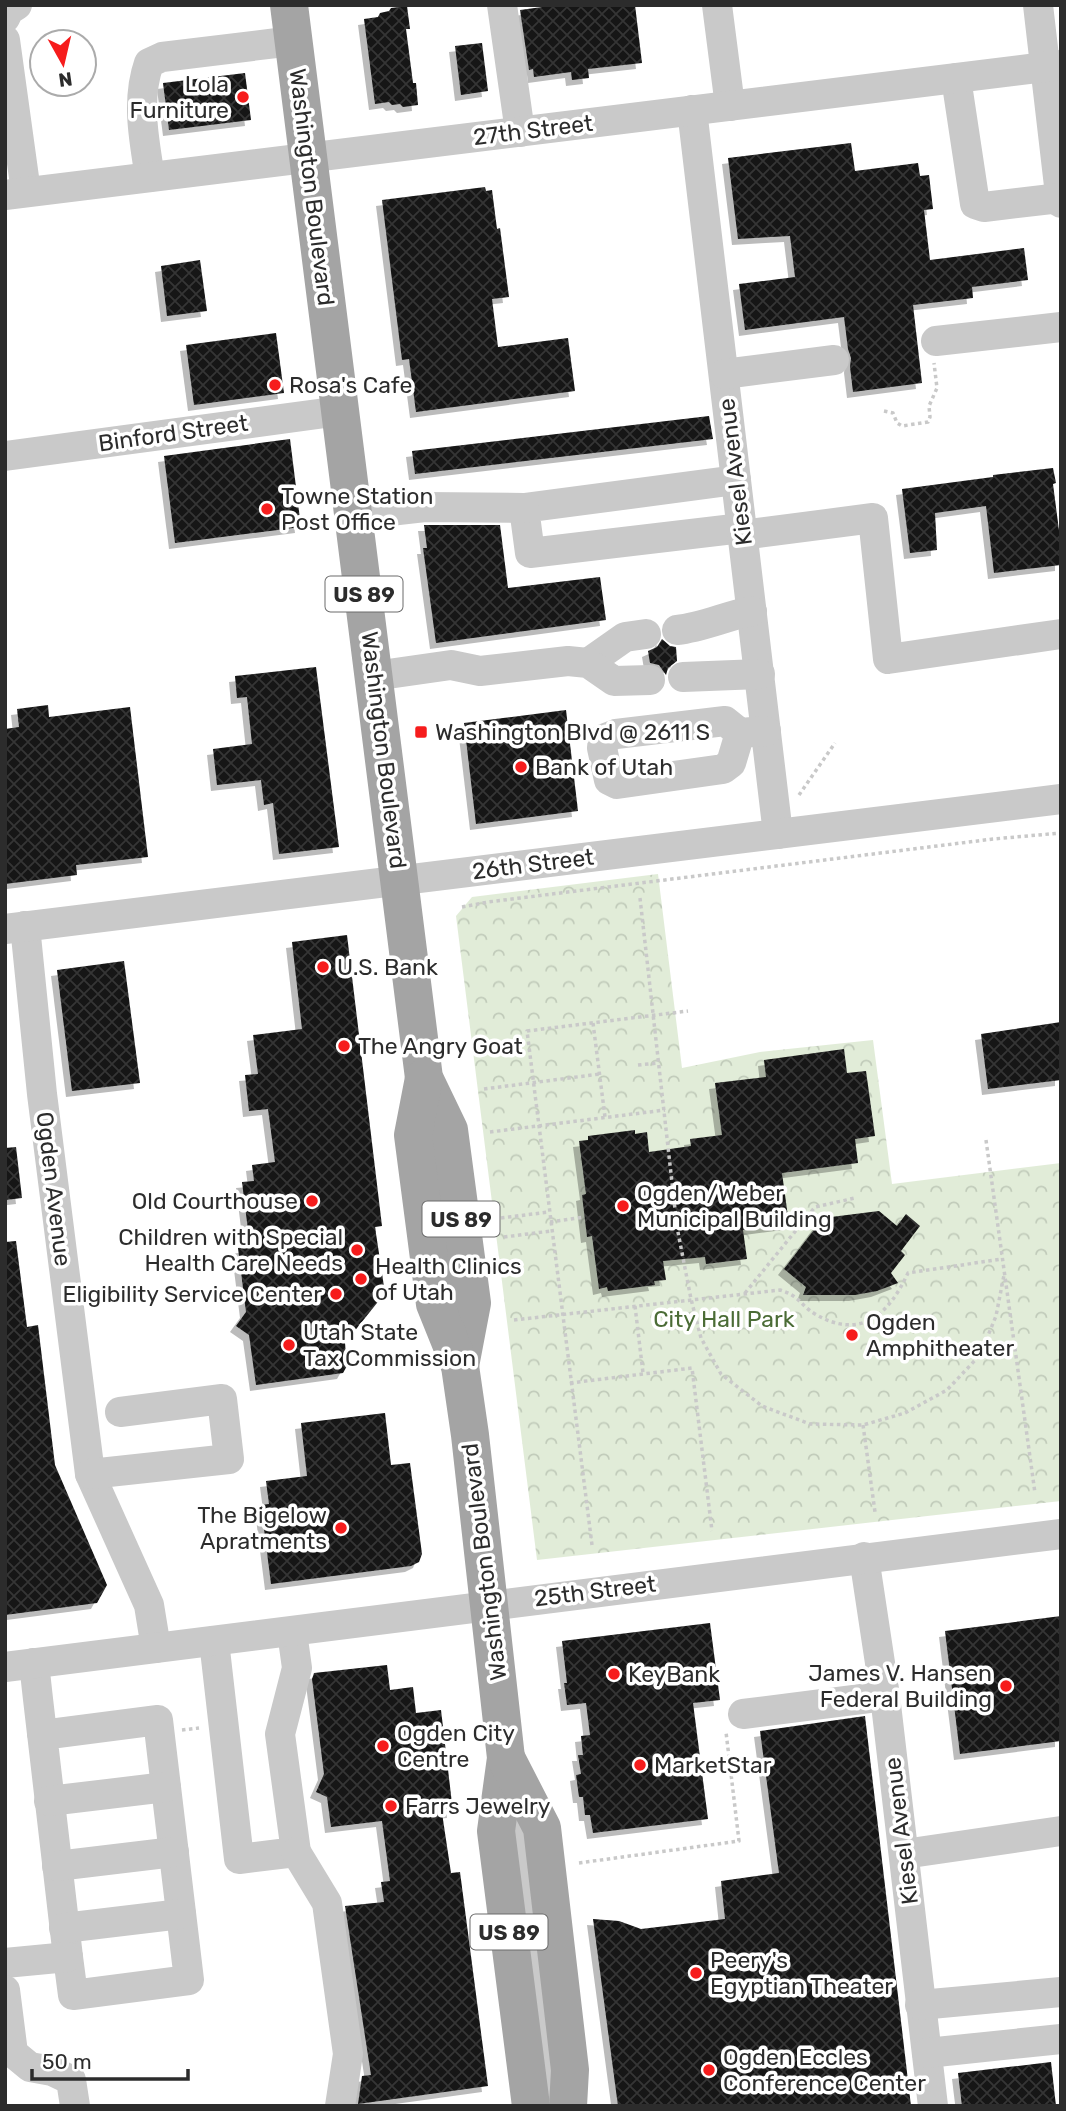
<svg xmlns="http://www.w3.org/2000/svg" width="1066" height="2111" font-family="Rubik,sans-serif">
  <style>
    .park { fill: url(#park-crowns) }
    .building { fill: url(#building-cross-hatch); filter: url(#shadow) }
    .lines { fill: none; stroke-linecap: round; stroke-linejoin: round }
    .path { stroke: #c9c9c9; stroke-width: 3.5; stroke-dasharray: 3.5 3.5; stroke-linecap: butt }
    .minor { stroke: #c9c9c9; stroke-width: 30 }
    .major { stroke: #a4a4a4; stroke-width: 38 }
    .poi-dot { fill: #f61c1c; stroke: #fff; stroke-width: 2.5 }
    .labels { text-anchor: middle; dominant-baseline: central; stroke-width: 7; stroke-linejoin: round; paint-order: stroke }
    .shield { fill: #fff; stroke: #6b6b6b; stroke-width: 2 }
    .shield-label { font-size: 21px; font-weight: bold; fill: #2c2c2c }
    .poi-label { font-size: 23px; fill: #2c2c2c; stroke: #fff; text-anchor: start }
    .street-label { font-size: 23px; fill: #2c2c2c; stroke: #fff }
    .park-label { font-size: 23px; fill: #4b6c36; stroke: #fff }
  </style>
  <defs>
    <pattern id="park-crowns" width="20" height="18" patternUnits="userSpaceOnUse" patternTransform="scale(1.75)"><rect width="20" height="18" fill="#e1ecd8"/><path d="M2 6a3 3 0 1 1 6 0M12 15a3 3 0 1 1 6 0" fill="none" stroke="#c1cbba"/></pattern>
    <pattern id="building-cross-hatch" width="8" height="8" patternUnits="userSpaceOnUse" patternTransform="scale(1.75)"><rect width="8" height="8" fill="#131313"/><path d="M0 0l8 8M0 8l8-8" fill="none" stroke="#363636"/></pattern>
    <filter id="shadow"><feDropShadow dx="-6" dy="6" stdDeviation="0" flood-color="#0004"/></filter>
  </defs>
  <rect width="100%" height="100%" fill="#fff"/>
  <path class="park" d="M658,874L682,1068L760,1052L873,1040L892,1184L1061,1163V1501L537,1560L456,916L472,897Z"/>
  <g class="building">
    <path d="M557,5H635L642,63L588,69L589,78L572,80L571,72L534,77L533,69L529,70L520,10Z"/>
    <path d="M407,6L410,29H406L413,83H416L418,105L403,107L400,104L392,105L389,102L375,104L364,19L378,17L380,13L389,11L391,8Z"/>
    <path d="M482,43L488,91L461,95L455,46Z"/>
    <path d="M245,73L251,120L169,130L163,83Z"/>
    <path d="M851,143L855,171L918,163L920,176L929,175L933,209L924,210L930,260L1024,248L1028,280L972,287L973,298L913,305L922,383L853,392L850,367L851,358L848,349L844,317L745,330L739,284L795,277L790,236L738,239L728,158Z"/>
    <path d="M485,187L486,191L492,190L497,229L500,228L509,297L492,299L498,347L568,338L575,391L416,412L409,359L402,360L382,200Z"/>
    <path d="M200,260L207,311L167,316L161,266Z"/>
    <path d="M276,333L284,393L194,405L186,345Z"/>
    <path d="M709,416L713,439L415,474L412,451Z"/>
    <path d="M290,439L301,527L175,543L164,456Z"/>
    <path d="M1053,468L1056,483L1053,484L1061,546V565L994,573L986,506L935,513L937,550L910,553L902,489L993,477V475Z"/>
    <path d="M424,525H500L508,588L600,577L606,620L436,643L423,548H427Z"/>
    <path d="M662,639L670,646L676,647L677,661L668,668L666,675L659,665L650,663L648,651L657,647Z"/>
    <path d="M316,667L339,847L279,854L273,803L264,805L261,780L217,785L213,749L252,744L247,697L237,698L235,676Z"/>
    <path d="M48,705L49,717L130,707L148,857L76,865L77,875L5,884V729L19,727L17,709Z"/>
    <path d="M566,710L578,811L476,824L464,723Z"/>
    <path d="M347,935L382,1226L375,1227L385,1293L345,1343L347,1366L343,1373L256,1385L249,1335L236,1326L246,1312L238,1248L250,1246L242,1182L254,1181L252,1165L275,1162L268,1109L249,1111L245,1075L258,1074L253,1035L302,1029L292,942Z"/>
    <path d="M124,961L140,1083L72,1091L57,970Z"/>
    <path d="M1061,1022V1080L988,1089L981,1034Z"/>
    <path d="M844,1049L847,1073L866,1071L875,1136L855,1139L858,1163L782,1173L789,1224L743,1230L747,1259L706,1264L705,1257L663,1261L666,1280L654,1281L655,1285L608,1291L607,1287L599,1289L592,1236L587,1237L582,1195L586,1194L579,1141L588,1140V1136L635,1130V1134L647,1132L649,1152L691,1146L690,1139L722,1135L715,1083L766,1077L764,1060Z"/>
    <path d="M16,1147L22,1198L5,1200V1148Z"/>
    <path d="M879,1211L897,1226L906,1214L920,1226L901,1251L905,1255L891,1273L898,1283L877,1291L855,1295H803L806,1287L784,1269L823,1218Z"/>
    <path d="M16,1241L27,1327L38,1325L55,1465L107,1585L97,1603L5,1615V1242Z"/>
    <path d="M385,1413L391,1465L410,1463L422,1554L419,1562L411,1566L271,1584L261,1505L269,1504L266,1481L307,1476L301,1423Z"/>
    <path d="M1061,1616V1741L960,1754L945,1631Z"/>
    <path d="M710,1623L720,1700L693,1703L708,1819L593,1833L590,1815H585L583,1797H579L576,1775L581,1774L578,1755H583L581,1736L590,1735L586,1703L567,1705L564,1683H567L562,1641Z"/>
    <path d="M387,1665L390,1690L413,1687L416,1713L441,1710L453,1812L442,1813L451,1873L460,1872L488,2086L358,2104L362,2076L371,2075L345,1906L384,1902L381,1882L390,1881L382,1821L331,1827L327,1797L316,1792L324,1774L312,1679L314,1673Z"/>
    <path d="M865,1716L911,2106H618L593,1919L619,1921L641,1929L725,1919L721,1881L779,1873L760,1731Z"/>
    <path d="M1051,2062L1056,2106H962L958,2073Z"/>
  </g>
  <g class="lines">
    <g class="path">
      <path d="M884,411L893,413L897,423L902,426L928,422L930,417L929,406L937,388L934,363"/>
      <path d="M799,795L835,743"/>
      <path d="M640,898L677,1227L691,1299L701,1338L721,1374L762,1406L810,1424L863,1425L905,1413L947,1390L980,1355L996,1316L1004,1275"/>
      <path d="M462,907L488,902L993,839L1061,833"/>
      <path d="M593,1023L605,1117"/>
      <path d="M638,1065L659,1063"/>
      <path d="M484,1089L600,1074"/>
      <path d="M490,1132L665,1110"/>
      <path d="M986,1140L1035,1493"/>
      <path d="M501,1218L549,1212"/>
      <path d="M550,1222L584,1217"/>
      <path d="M504,1237L551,1231"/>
      <path d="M745,1293L815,1207L855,1198"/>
      <path d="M635,1306L643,1373"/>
      <path d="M514,1320L780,1290C800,1296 800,1305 815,1314C861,1341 889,1314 908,1273L1002,1259"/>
      <path d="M570,1383L692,1368L712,1531"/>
      <path d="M863,1425L875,1512"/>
      <path d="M592,1545L527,1031L688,1011"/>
      <path d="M182,1730L199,1728"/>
      <path d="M579,1863L739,1841L726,1732"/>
    </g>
    <g class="minor">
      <path d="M502,5L520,132"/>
      <path d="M717,5L730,106"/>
      <path d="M1038,5L1061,203"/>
      <path d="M5,18L9,10L17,5"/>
      <path d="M5,40L26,192"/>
      <path d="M956,78L975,204L984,207L1060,198"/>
      <path d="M692,110L778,834"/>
      <path d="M150,177C144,140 136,100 149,63L162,57L293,41"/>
      <path d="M5,195L1061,65"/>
      <path d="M936,341L1061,327"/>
      <path d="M724,374L834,360"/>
      <path d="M5,456L340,411"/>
      <path d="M736,480L524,508L530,553L742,528"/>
      <path d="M354,515L425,507L524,508"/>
      <path d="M742,535L873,518L888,659L1061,634"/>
      <path d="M677,630C703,627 726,616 752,611"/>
      <path d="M588,663L625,637L646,634"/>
      <path d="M374,676L451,665L480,671L568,661L588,663L614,681L650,680"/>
      <path d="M683,677L760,674"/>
      <path d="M740,733L731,763L723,769L617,784L609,780L602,748L603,739L616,734L725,721L740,733L766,731"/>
      <path d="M25,926L42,1094L90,1474L149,1605L156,1648"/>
      <path d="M5,929L1061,799"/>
      <path d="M90,1474L229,1459L222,1399L120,1412"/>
      <path d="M864,1557L885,1696L933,2106"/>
      <path d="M214,1641L239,1859L296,1852L280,1734L297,1668L292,1632"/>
      <path d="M34,1663L38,1699L68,1957L73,1995L189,1980L158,1720L42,1735"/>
      <path d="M5,1667L1061,1534"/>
      <path d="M743,1714L885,1696"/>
      <path d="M510,1788L542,2020L557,2088"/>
      <path d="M49,1801L166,1787"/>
      <path d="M296,1852L327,1903L348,2054L340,2106"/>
      <path d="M904,1854L1061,1831"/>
      <path d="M57,1866L174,1852"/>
      <path d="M64,1928L181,1914"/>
      <path d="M5,1963L68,1957"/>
      <path d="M5,1990L13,2053L30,2067L52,2071L71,2080L75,2106"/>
      <path d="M920,2005L1061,1992"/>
      <path d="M927,2053L1061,2039"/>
    </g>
    <g class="major">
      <path d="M289,5L424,1078L449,1130L472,1303L460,1366"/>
      <path d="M424,1078L413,1135L435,1304L460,1366L470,1435L506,1758L496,1831L531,2106"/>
      <path d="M506,1758L542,1828L570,2070L568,2106"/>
    </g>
  </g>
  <g class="poi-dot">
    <circle cx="243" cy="97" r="7"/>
    <circle cx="275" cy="385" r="7"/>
    <circle cx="267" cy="509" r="7"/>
    <rect x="414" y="725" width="14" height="14" rx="3.5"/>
    <circle cx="521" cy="767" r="7"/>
    <circle cx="323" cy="967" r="7"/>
    <circle cx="344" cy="1046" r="7"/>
    <circle cx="312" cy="1201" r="7"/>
    <circle cx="623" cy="1206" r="7"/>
    <circle cx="357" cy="1250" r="7"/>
    <circle cx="361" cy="1279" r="7"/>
    <circle cx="336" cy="1294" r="7"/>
    <circle cx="852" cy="1335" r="7"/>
    <circle cx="289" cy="1345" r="7"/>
    <circle cx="341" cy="1528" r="7"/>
    <circle cx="614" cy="1674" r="7"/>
    <circle cx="1006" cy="1686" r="7"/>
    <circle cx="383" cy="1746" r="7"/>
    <circle cx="640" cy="1765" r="7"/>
    <circle cx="391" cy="1806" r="7"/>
    <circle cx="696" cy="1973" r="7"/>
    <circle cx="709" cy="2070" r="7"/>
  </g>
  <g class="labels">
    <g class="shield">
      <rect x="325.5" y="576.5" width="77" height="35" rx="5"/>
      <rect x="422.5" y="1201.5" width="77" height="35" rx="5"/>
      <rect x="470.5" y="1914.5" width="77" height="35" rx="5"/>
    </g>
    <g class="shield-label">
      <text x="364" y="594">US 89</text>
      <text x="461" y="1219">US 89</text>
      <text x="509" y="1932">US 89</text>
    </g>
    <g class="poi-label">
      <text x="229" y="84" text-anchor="end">Lola<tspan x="229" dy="26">Furniture</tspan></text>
      <text x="289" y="385">Rosa's Cafe</text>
      <text x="281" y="496">Towne Station<tspan x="281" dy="26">Post Office</tspan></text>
      <text x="435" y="732">Washington Blvd @ 2611 S</text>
      <text x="535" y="767">Bank of Utah</text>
      <text x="337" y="967">U.S. Bank</text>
      <text x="358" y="1046">The Angry Goat</text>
      <text x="637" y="1193">Ogden/Weber<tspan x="637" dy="26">Municipal Building</tspan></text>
      <text x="298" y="1201" text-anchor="end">Old Courthouse</text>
      <text x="343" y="1237" text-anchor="end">Children with Special<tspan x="343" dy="26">Health Care Needs</tspan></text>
      <text x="375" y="1266">Health Clinics<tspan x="375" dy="26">of Utah</tspan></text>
      <text x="322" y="1294" text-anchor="end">Eligibility Service Center</text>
      <text x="866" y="1322">Ogden<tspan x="866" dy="26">Amphitheater</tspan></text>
      <text x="303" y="1332">Utah State<tspan x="303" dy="26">Tax Commission</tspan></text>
      <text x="327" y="1515" text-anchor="end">The Bigelow<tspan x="327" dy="26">Apratments</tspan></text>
      <text x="992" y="1673" text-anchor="end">James V. Hansen<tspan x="992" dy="26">Federal Building</tspan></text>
      <text x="628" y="1674">KeyBank</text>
      <text x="397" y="1733">Ogden City<tspan x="397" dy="26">Centre</tspan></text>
      <text x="654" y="1765">MarketStar</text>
      <text x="405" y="1806">Farrs Jewelry</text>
      <text x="710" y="1960">Peery's<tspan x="710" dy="26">Egyptian Theater</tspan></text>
      <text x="723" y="2057">Ogden Eccles<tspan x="723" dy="26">Conference Center</tspan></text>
    </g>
    <g class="street-label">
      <text transform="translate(533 130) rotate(-7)">27th Street</text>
      <text transform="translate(312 187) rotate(83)">Washington Boulevard</text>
      <text transform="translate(173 433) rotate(-8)">Binford Street</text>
      <text transform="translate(735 472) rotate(-97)">Kiesel Avenue</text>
      <text transform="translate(384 750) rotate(83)">Washington Boulevard</text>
      <text transform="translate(533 864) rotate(-7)">26th Street</text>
      <text transform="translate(54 1189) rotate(83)">Ogden Avenue</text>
      <text transform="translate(484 1562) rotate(-97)">Washington Boulevard</text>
      <text transform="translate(595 1591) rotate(-7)">25th Street</text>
      <text transform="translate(901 1831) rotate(-97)">Kiesel Avenue</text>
    </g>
    <g class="park-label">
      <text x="724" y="1319">City Hall Park</text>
    </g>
  </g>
  <rect width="1066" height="2111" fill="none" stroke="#2c2c2c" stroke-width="14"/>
  <g transform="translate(63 63) rotate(172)"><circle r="33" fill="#ffffff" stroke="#ababab" stroke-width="2"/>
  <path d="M0-5L12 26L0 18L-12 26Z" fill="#f61c1c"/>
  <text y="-10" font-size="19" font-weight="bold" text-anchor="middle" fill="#2c2c2c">N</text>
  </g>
  <path d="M32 2069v10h156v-10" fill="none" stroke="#2c2c2c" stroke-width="3.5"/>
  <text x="42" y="2069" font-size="21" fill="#2c2c2c" stroke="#ffffff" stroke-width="5" paint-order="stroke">50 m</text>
</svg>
